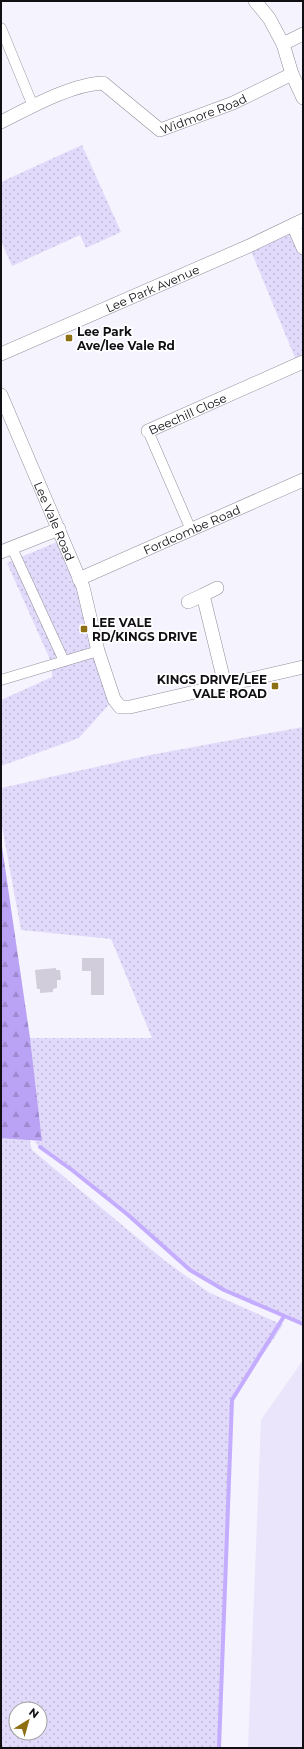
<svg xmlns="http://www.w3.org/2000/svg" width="304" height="1749" font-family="Montserrat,sans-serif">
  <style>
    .built { fill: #eae5fa }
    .grass { fill: url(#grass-dots); fill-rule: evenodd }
    .forest { fill: url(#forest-firs) }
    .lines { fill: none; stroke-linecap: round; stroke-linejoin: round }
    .stream { stroke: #c4acff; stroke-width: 4 }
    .building { fill: #d1cdda }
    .pedestrian-casing { stroke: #928f9b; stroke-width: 11 }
    .minor-casing { stroke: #928f9b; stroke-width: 14 }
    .pedestrian { stroke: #fff; stroke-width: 10 }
    .minor { stroke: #fff; stroke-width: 13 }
    .poi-dot { fill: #8f6f14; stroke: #fff; stroke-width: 1.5 }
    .labels { text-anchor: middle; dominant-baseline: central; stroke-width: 3.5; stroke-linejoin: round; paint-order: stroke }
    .street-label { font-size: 12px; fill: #110f14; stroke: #fff }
    .poi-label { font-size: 12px; font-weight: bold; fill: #110f14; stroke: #fff; text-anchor: start }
  </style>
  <defs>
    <pattern id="grass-dots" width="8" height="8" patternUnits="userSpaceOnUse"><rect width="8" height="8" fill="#e2dafa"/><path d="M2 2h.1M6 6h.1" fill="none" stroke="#c1bad5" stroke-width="1.8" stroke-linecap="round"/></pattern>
    <pattern id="forest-firs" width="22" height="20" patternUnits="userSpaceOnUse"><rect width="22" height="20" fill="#baa2f5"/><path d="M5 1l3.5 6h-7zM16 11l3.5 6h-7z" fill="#9f8ad1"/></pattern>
  </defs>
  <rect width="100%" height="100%" fill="#f5f3fe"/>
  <path class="built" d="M303,1360V1748H248L261,1420Z"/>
  <g class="grass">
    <path d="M82,145L121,232L86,248L80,235L12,266L1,241V182Z"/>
    <path d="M303,220V362L298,365L249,246Z"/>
    <path d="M64,539L114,699L79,738L1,766V700L52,677V664L7,563Z"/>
    <path d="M303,727V1326L250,1300L224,1290L190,1270L127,1214L72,1170L34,1142L42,1141L30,1038H152L111,939L21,930L1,821V788L150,755Z"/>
    <path d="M1,1136L29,1138L32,1150L164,1260L208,1292L283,1325L232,1400L219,1748H1ZM16,1709H40V1733H16Z"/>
  </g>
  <path class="forest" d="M1,840L30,1038L42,1141L1,1138Z"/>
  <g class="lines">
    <g class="stream">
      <path d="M40,1147L72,1170L127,1214L190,1270L224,1290L303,1324"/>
      <path d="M219,1748L232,1400L283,1318"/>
    </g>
  </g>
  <g class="building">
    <path d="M82,958H104V995H91V971H82Z"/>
    <path d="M56,968V970H60L61,980H57V988L53,989V992L40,993V989H37L35,970Z"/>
  </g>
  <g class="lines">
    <g class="pedestrian-casing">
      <g id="pedestrian">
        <path d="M1,28L33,106"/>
        <path d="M148,431L191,530"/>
        <path d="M12,548L64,661"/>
        <path d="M1,680L98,651"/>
      </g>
    </g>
    <g class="minor-casing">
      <g id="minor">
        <path d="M255,1L269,18L283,44L292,74L303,98"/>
        <path d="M283,44L303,34"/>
        <path id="s1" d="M1,122C29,108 72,84 103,83L160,130L233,103L292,74"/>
        <path d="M293,225L303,248"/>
        <path id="s2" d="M1,354L249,246L303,220"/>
        <path id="s3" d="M1,395L83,587L98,651L114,699L120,707H130L303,667"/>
        <path id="s4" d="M148,431L303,362"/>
        <path d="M1,552L59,529"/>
        <path id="s5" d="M79,579L303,480"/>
        <path d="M203,595L217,588"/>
        <path d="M188,602L203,595L225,685"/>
      </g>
    </g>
    <use href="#pedestrian" class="pedestrian"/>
    <use href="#minor" class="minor"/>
  </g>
  <g class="poi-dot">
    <rect x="65" y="334" width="8" height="8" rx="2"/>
    <rect x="80" y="625" width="8" height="8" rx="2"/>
    <rect x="271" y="682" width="8" height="8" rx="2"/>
  </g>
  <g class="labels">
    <g class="street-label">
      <text stroke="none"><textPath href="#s1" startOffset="230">Widmore Road</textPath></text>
      <text stroke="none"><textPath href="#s2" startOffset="165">Lee Park Avenue</textPath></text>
      <text stroke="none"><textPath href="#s4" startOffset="43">Beechill Close</textPath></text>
      <text stroke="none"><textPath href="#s3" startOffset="137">Lee Vale Road</textPath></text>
      <text stroke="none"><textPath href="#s5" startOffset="123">Fordcombe Road</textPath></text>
    </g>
    <g class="poi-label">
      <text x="77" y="331">Lee Park<tspan x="77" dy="14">Ave/lee Vale Rd</tspan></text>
      <text x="92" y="622">LEE VALE<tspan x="92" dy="14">RD/KINGS DRIVE</tspan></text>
      <text x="267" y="679" text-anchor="end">KINGS DRIVE/LEE<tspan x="267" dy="14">VALE ROAD</tspan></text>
    </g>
  </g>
  <rect width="304" height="1749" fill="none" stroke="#110f14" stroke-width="4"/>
  <g transform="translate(28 1721) rotate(37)"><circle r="19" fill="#ffffff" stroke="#a09fa1"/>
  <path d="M0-3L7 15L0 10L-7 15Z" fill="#8f6f14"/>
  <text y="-6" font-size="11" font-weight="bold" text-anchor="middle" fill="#110f14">N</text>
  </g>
</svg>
